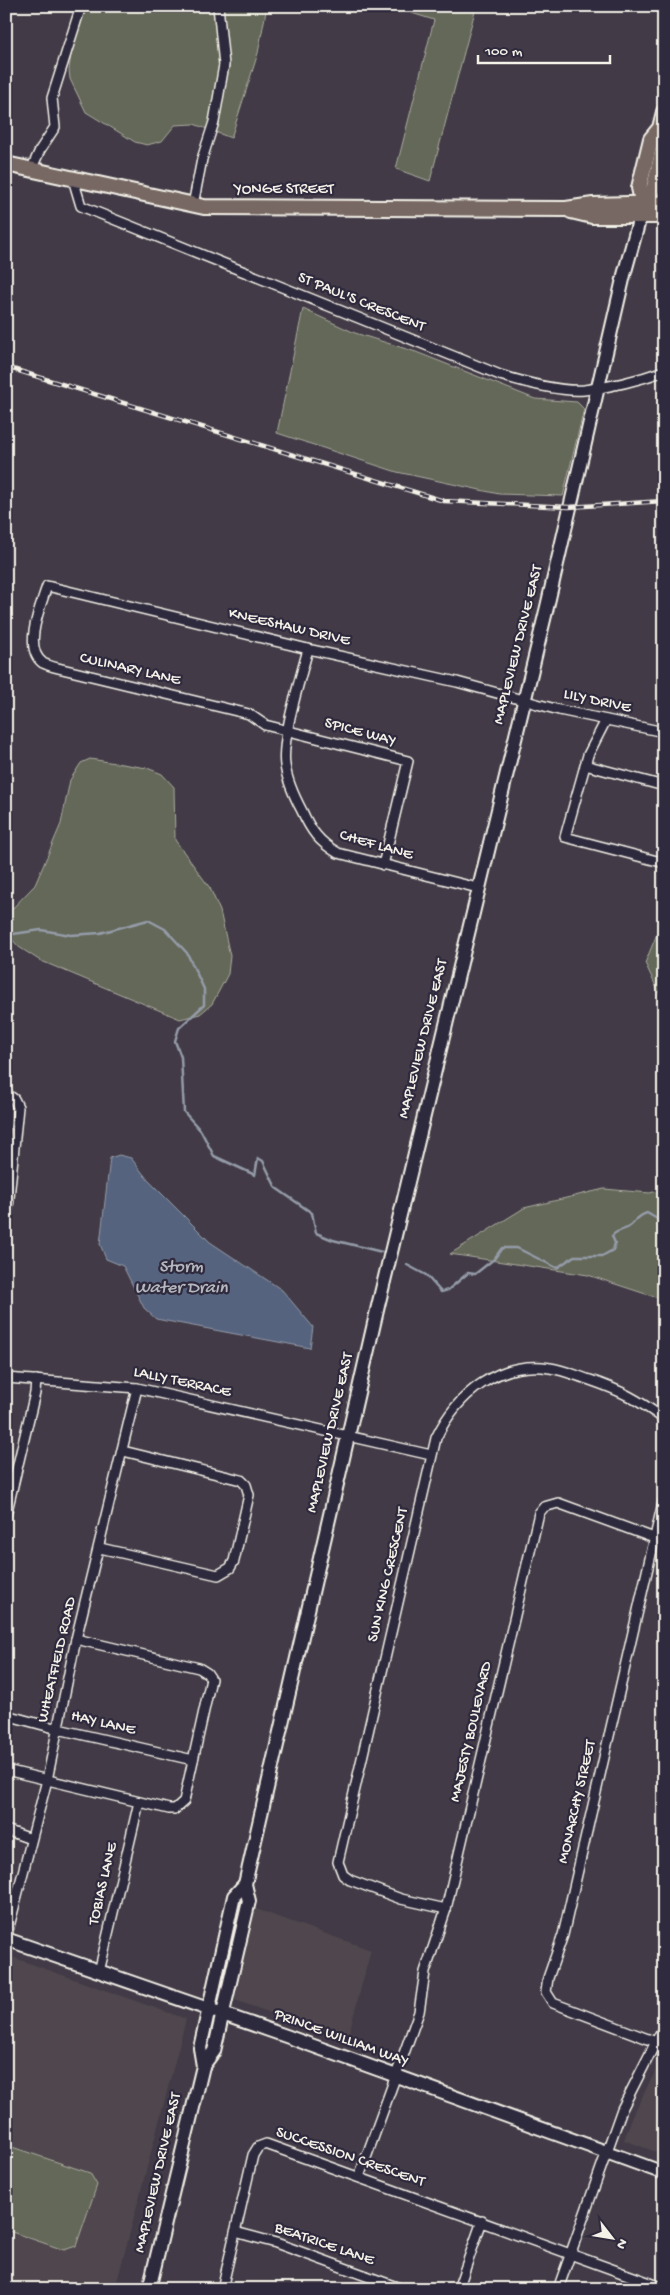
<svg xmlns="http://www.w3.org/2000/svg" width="670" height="2295" font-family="'Gochi Hand',sans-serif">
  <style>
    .built { fill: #50474e }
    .green { fill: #646759; stroke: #acaca0 }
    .water { fill: #56637f; stroke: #959ca9 }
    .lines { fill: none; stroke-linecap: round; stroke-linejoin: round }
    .stream { stroke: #959ca9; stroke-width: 2.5 }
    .street-casing { stroke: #f4f1e8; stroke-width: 12 }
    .secondary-casing { stroke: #f4f1e8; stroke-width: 16 }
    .primary-casing { stroke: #f4f1e8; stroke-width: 18 }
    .street { stroke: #2f2a3d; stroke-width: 9 }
    .secondary { stroke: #2f2a3d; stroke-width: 12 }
    .primary { stroke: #776864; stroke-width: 14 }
    .rail-casing { stroke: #f4f1e8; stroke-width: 4.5 }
    .rail { stroke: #2f2a3d; stroke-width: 2.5; stroke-dasharray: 8; stroke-linecap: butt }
    .labels { text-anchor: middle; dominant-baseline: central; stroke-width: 4.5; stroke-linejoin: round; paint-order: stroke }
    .street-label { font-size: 16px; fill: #f4f1e8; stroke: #2f2a3d }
    .water-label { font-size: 18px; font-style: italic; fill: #b5b8be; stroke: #2f2a3d }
  </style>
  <rect width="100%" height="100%" fill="#423b47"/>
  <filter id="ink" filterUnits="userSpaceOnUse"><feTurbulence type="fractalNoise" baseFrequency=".02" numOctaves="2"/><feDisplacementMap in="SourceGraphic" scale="10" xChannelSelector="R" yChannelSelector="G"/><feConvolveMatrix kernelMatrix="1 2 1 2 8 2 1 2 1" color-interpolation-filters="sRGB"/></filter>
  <g filter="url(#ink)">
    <g class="built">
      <path d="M253,1908L371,1950L347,2040L235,2000L249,1937Z"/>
      <path d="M6,1955L186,2019L115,2289H6Z"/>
      <path d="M664,2054V2155L624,2140L633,2115Z"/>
    </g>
    <g class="green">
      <path d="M77,6H267L258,53L231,138L194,124L175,125L162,141L147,145L135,142L86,112L70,79L69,70Z"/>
      <path d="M389,6L476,7L430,181L396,169L434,20Z"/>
      <path d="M303,309L355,333L416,352L535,399L577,402L584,409L563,496L499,494L397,472L277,433Z"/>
      <path d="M90,759L147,768L162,774L174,787L175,840L210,888L220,911L230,956L228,974L212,1004L200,1014L180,1019L39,960L19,947L7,934V914L35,885L61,824L70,780L81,763Z"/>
      <path d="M664,917V1019L661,997L645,963Z"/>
      <path d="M604,1189L650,1193L664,1189V1300L588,1275L450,1254L524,1208Z"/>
      <path d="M6,2145L90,2173L97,2185L76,2246L64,2250L6,2230Z"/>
    </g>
    <path class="water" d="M119,1155L131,1158L148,1180L210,1242L282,1290L313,1327L310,1348L156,1319L144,1308L123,1266L106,1259L100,1244L110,1158Z"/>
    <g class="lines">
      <g class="stream">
        <path d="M6,935L41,930L71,935L100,933L148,920L165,929L187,953L204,989V1005L179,1028L175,1041L181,1057L184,1112L201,1131L214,1156L255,1175L258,1158L263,1161L276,1188L312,1213L316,1233L333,1240L382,1252"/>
        <path d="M407,1265L426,1275L441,1292L448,1290L468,1273L475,1274L494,1259L502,1248H517L557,1268L574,1256H602L613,1250L615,1243L612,1236C617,1230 621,1231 627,1228C636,1224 634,1217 647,1213L664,1223"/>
      </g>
      <g class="street-casing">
        <g id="street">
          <path d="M31,170L40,150L55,127L52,98L81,6"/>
          <path d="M73,179L81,206L500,375C523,382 560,392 584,390C610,387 639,380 664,371"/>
          <path d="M193,205L202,159L214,122L224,65L218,6"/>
          <path d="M308,649C301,677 281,738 285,765C287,781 294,796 302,811C311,831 319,842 338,853L478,888"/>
          <path d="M606,720L588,755L565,837L661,862L664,857"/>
          <path d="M585,765L664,786"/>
          <path d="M383,865L408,761L265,725L249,714L58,668C54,667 47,665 43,663C22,648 41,605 47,586L308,649L457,682L559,710L664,732"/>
          <path d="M6,1093L14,1099L18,1107L6,1228"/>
          <path d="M6,1378L137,1388L431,1455"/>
          <path d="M6,1515L35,1393L36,1380"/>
          <path d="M100,1548L218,1575L230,1568L234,1561L249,1495L246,1485L241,1480L123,1451"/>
          <path d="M6,1715L58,1729L193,1760"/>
          <path d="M6,1770L169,1809H175L184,1801L211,1679L207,1673L199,1668L76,1639"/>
          <path d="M6,1830L31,1839"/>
          <path d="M446,1909L401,1899L350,1880L343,1875L338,1862L436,1438C457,1394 499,1360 550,1368C564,1370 577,1376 590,1380C622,1391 637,1399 664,1419"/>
          <path d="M6,1938L47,1780L76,1639L137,1388"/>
          <path d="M99,1972L139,1802"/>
          <path d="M656,2042L553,2003L546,1992L548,1978L563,1935L664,1498"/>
          <path d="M359,2177L419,2012L425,1972L446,1909L539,1513L544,1507L558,1503L654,1538"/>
          <path d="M235,2232L276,2243L402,2289"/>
          <path d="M222,2289L253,2155L258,2147L266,2144L664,2288"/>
          <path d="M458,2289L482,2221"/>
          <path d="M558,2289L622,2109L664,2026"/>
        </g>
      </g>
      <g class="secondary-casing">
        <g id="secondary">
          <path d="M6,1939L286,2036L664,2173"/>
          <path d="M203,2066L214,2051L249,1901L245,1884L378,1306L547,607L624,275L640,217"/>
          <path d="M149,2289L203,2066L200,2048L234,1896L245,1884"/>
        </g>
      </g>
      <g class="primary-casing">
        <g id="primary">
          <path d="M6,164L204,207L566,209L593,205L664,203"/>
          <path d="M643,205L639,188L651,139L660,128L664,112"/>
          <path d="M642,209L654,187L664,145"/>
          <path d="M571,211L592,216H664"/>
        </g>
      </g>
      <use href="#street" class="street"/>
      <use href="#secondary" class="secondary"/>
      <use href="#primary" class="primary"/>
      <g class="rail-casing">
        <path id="rail" d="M6,367L444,501L569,507L664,501"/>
      </g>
      <use href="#rail" class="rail"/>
    </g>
  </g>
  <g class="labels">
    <g class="street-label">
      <text x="284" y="190">YONGE STREET</text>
      <text transform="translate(361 303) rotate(22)">ST PAUL'S CRESCENT</text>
      <text transform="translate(289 628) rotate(13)">KNEESHAW DRIVE</text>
      <text transform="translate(519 645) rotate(-76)">MAPLEVIEW DRIVE EAST</text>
      <text transform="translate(130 670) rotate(13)">CULINARY LANE</text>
      <text transform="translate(597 702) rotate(12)">LILY DRIVE</text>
      <text transform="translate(360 733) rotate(15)">SPICE WAY</text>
      <text transform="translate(376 846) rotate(16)">CHEF LANE</text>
      <text transform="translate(424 1039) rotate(-76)">MAPLEVIEW DRIVE EAST</text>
      <text transform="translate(182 1383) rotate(12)">LALLY TERRACE</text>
      <text transform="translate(331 1433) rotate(-77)">MAPLEVIEW DRIVE EAST</text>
      <text transform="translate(389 1575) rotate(-77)">SUN KING CRESCENT</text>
      <text transform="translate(58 1660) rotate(-77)">WHEATFIELD ROAD</text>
      <text transform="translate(103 1724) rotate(13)">HAY LANE</text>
      <text transform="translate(472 1732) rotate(-77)">MAJESTY BOULEVARD</text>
      <text transform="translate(578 1802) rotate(-77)">MONARCHY STREET</text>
      <text transform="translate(104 1884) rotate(-77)">TOBIAS LANE</text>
      <text transform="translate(341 2039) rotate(20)">PRINCE WILLIAM WAY</text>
      <text transform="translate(350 2158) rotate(19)">SUCCESSION CRESCENT</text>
      <text transform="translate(159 2173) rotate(-77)">MAPLEVIEW DRIVE EAST</text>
      <text transform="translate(324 2245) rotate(19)">BEATRICE LANE</text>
    </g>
    <g class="water-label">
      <text x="181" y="1267">Storm<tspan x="181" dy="21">Water Drain</tspan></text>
    </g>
  </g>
  <rect width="670" height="2295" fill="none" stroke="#2f2a3d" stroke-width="25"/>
  <rect x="12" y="12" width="645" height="2270" fill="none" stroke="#f4f1e8" stroke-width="2" filter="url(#ink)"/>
  <g transform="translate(612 2238) rotate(121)" stroke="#2f2a3d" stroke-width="4" paint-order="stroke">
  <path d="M0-4L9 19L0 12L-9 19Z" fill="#f4f1e8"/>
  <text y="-8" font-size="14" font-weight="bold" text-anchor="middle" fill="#f4f1e8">N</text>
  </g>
  <path d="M478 55v8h132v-8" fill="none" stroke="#f4f1e8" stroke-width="2.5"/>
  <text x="485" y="55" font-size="15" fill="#f4f1e8" stroke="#2f2a3d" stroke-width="4" paint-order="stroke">100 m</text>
</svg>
